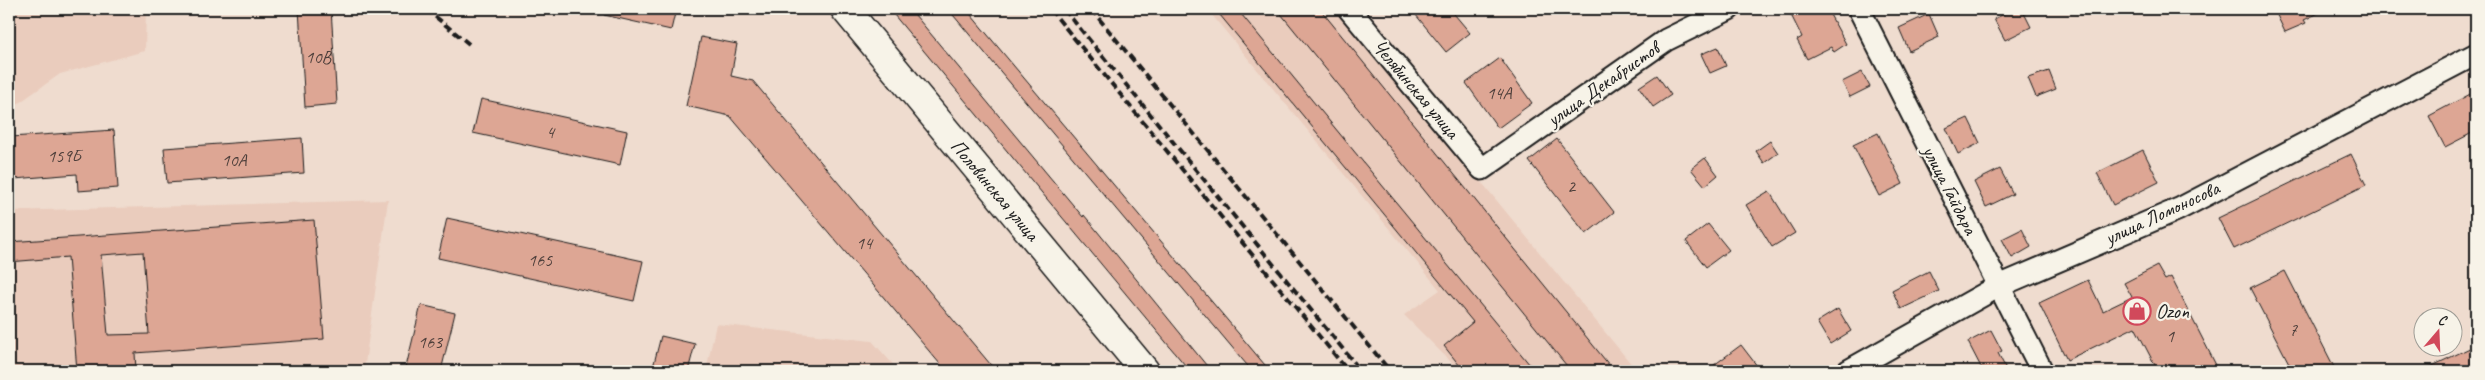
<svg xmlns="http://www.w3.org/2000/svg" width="2485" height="380" font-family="Caveat,sans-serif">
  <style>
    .built { fill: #eaccbd }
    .building { fill: #dda694; stroke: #1c1c1c; fill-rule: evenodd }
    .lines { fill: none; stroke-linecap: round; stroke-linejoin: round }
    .minor-casing { stroke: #1c1c1c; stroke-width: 25 }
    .secondary-casing { stroke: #1c1c1c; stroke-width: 31 }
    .minor { stroke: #f7f3e8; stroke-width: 21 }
    .secondary { stroke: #f7f3e8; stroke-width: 28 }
    .rail { stroke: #1c1c1c; stroke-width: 4; stroke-dasharray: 8 4; stroke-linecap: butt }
    .labels { text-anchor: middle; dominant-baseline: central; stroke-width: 4.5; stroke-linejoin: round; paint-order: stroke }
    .number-label { font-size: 18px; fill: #4c3e3a }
    .street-label { font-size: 20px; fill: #1c1c1c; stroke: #f7f3e8 }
    .poi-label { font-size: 20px; fill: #1c1c1c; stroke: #f7f3e8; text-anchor: start }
  </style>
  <rect width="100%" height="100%" fill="#efdccf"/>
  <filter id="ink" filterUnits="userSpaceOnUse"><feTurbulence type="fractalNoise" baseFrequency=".02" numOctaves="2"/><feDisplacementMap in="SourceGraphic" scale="10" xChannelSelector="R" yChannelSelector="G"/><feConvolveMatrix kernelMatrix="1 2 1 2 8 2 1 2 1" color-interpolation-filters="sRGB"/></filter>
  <g filter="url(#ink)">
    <g class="built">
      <path d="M9,9H146L145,51L60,74L9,110Z"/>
      <path d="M1207,9H1339L1637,371H1460L1404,315L1440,290Z"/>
      <path d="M388,200L364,371H9V211Z"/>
      <path d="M716,324L872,341L899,371H706Z"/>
    </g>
    <g class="building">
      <path d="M299,9H331L337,104L305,107Z"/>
      <path d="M605,9H676L671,30L604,15Z"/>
      <path d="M889,9H910L1083,217L1084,215L1211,371H1190Z"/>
      <path d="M948,9H966L1270,371H1252Z"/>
      <path d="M1215,9H1237L1535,371H1464L1444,346L1473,322Z"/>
      <path d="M1277,9H1320L1614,371H1571Z"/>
      <path d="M1411,9H1450L1470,33L1446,52Z"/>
      <path d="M1788,9H1827L1846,44L1834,52L1831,47L1807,59L1797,40L1802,37Z"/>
      <path d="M2014,9H2022L2031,27L2005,40L1994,19Z"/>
      <path d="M2274,9H2327L2304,20L2306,23L2285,32Z"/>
      <path d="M1929,14L1939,37L1909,51L1899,28Z"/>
      <path d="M701,37L737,44L731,76L753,81L996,371H946L730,116L686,106Z"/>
      <path d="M1718,47L1726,66L1710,73L1701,54Z"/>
      <path d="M1500,58L1532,103L1498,128L1466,83Z"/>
      <path d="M2049,71L2056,89L2036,97L2028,78Z"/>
      <path d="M1862,72L1870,87L1850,97L1842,82Z"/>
      <path d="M1657,75L1671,95L1653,107L1639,87Z"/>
      <path d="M2476,91V131L2445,147L2429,116Z"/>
      <path d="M481,99L627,131L620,165L473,133Z"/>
      <path d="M1968,118L1980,143L1958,154L1946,128Z"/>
      <path d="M114,130L118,188L78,191L77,174L14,179L11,137Z"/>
      <path d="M1878,133L1903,184L1879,196L1853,145Z"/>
      <path d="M302,138L304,173L167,183L164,148Z"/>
      <path d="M1557,139L1614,212L1586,234L1529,161Z"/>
      <path d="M1770,141L1778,153L1764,163L1756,151Z"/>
      <path d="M2143,150L2159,182L2113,205L2097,173Z"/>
      <path d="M2351,154L2366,185L2234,249L2218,218Z"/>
      <path d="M1705,158L1718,175L1705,186L1691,169Z"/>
      <path d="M2000,169L2013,194L1986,207L1974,182Z"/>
      <path d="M1769,191L1795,233L1772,247L1746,205Z"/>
      <path d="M447,218L643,261L634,301L438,258Z"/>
      <path d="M314,220L324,339L135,353L136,371H77L68,257L9,262V242ZM143,252L149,334L108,335L101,255Z"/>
      <path d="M1708,224L1729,250L1706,267L1686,241Z"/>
      <path d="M2022,229L2031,247L2012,258L2002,239Z"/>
      <path d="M2157,266L2165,280L2171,277L2219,371H2158L2135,327L2067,360L2039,303L2088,280L2103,311L2132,297L2124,283Z"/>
      <path d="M1929,271L1939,291L1901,309L1892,290Z"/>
      <path d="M2285,271L2336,371H2293L2250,288Z"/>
      <path d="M421,305L455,313L441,371H405Z"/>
      <path d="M1838,309L1851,331L1830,344L1817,322Z"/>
      <path d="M1991,330L2002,351L1998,353L2007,371H1983L1968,342Z"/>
      <path d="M661,336L695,344L688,371H652Z"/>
      <path d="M1741,345L1761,371H1706Z"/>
      <path d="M2476,345V371H2422Z"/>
    </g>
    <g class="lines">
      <g class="minor-casing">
        <g id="minor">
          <path d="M1349,9L1482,169L1666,40L1729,9"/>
          <path d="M1859,9L2042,371"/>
          <path d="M1848,371L1999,286L2179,209L2476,54"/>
        </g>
      </g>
      <g class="secondary-casing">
        <path id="secondary" d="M845,9L1145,371"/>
      </g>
      <use href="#minor" class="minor"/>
      <use href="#secondary" class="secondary"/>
      <g class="rail">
        <path d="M426,9L469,44"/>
        <path d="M1050,9L1348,371"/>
        <path d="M1064,9L1361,371"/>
        <path d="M1091,9L1390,371"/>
      </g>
    </g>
  </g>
  <defs>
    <g id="shop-ring" transform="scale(1.4375)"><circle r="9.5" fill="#f7f3e8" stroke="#d1495b" stroke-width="1.5"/><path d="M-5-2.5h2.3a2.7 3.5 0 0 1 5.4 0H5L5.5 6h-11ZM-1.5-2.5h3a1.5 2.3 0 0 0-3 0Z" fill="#d1495b"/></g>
  </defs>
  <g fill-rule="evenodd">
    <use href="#shop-ring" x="2137" y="311"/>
  </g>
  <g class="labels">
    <g class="number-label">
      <text x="318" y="57">10В</text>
      <text x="1499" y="93">14А</text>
      <text x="550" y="132">4</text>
      <text x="64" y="156">159Б</text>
      <text x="234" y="160">10А</text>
      <text x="1571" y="186">2</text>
      <text x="864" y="243">14</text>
      <text x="540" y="260">165</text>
      <text x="2293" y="330">7</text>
      <text x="2170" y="336">1</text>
      <text x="430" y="342">163</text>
    </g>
    <g class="street-label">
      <text transform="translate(1603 84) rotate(-35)">улица Декабристов</text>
      <text transform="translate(1416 89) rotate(50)">Челябинская улица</text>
      <text transform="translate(995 190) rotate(50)">Половинская улица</text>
      <text transform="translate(1950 190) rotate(63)">улица Гайдара</text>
      <text transform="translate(2162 213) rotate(-25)">улица Ломоносова</text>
    </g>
    <g class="poi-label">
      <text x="2156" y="311">Ozon</text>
    </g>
  </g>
  <rect width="2485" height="380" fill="none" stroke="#f7f3e8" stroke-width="30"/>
  <rect x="15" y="15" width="2455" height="350" fill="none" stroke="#1c1c1c" stroke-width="2" filter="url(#ink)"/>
  <g transform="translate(2438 332) rotate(19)"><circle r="24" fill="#f7f3e8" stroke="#9f9d96"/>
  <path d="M0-4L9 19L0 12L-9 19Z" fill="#d1495b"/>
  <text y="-8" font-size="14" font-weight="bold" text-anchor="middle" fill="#1c1c1c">С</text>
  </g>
</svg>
